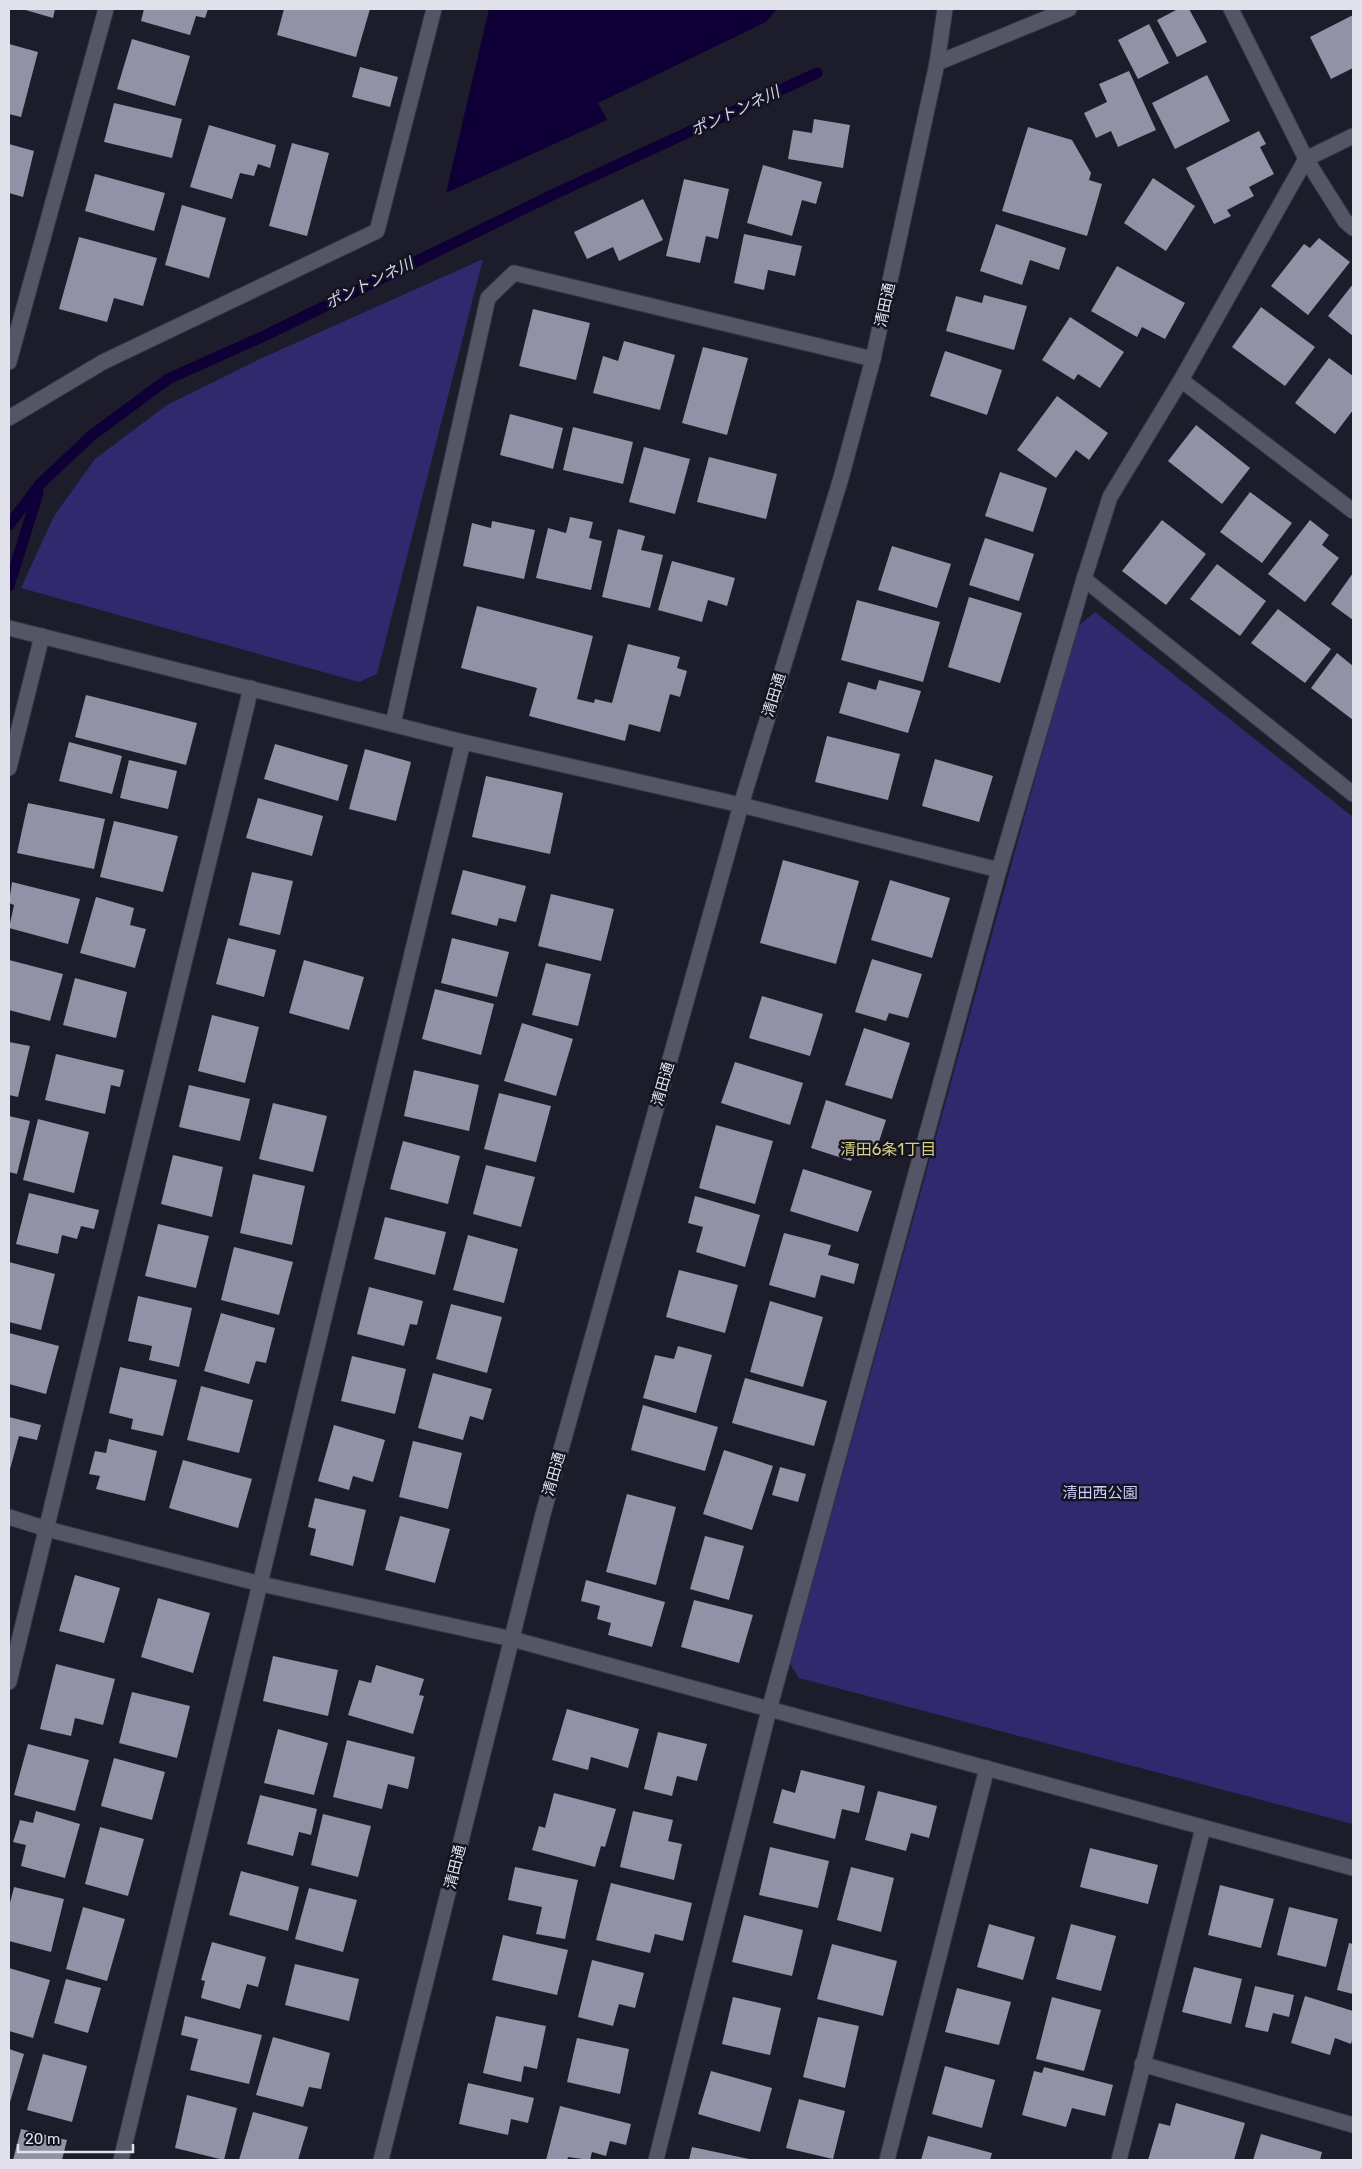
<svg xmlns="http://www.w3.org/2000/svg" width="1362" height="2169" font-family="Rubik,'Noto Sans JP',sans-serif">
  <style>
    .green { fill: #31296d }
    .water { fill: #0e0036 }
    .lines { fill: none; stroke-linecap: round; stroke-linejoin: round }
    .stream { stroke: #0e0036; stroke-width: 11 }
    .building { fill: #9192a5 }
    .street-casing { stroke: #373743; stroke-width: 17 }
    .secondary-casing { stroke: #373743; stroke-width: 17 }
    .street { stroke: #545566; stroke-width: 15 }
    .secondary { stroke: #545566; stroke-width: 15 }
    .labels { text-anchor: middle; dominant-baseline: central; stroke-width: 5; stroke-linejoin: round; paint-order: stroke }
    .street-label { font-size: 15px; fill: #e1e1eb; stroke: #131321 }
    .park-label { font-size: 15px; fill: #cdcefa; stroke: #131321 }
    .water-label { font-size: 16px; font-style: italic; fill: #d6d7ee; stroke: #131321 }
    .neighbourhood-label { font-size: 16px; fill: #d7cf81; stroke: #131321 }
  </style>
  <rect width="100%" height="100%" fill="#1c1c2b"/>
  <g class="green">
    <path d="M483,259L377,674L359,682L21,588L54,516L95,459L167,405L260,359Z"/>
    <path d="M1095,612L1353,817V1824L799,1678L790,1664L1077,627Z"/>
  </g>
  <path class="water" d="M489,9H777L766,22L598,103L607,120L446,193Z"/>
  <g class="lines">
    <g class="stream">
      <path d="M9,525L40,484L91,436L168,379L264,336L550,196L817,73"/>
      <path d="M9,586L38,493"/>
    </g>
  </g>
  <g class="building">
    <path d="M22,9H55L53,18Z"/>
    <path d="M144,9H208L205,18L196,16L190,35L141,21Z"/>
    <path d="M284,9H370L356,57L277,35Z"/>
    <path d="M1178,9H1189L1207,42L1177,57L1157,20Z"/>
    <path d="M1353,15V68L1331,79L1310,37Z"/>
    <path d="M1149,24L1169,63L1138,79L1118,40Z"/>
    <path d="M132,39L190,56L175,106L117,89Z"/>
    <path d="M9,44L38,52L21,117L9,114Z"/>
    <path d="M360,67L398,77L390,107L352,97Z"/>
    <path d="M1129,71L1156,130L1118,147L1111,131L1096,138L1084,113L1107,102L1099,84Z"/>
    <path d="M1207,75L1230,121L1175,149L1152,103Z"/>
    <path d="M114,103L182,119L172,158L104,142Z"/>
    <path d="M814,119L850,125L843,168L788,159L793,130L812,133Z"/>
    <path d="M209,125L276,145L270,168L258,164L254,176L240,173L232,199L190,187Z"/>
    <path d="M1028,127L1072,140L1091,173L1089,180L1102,184L1087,236L1002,211Z"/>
    <path d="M1259,131L1266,144L1260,147L1274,174L1249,187L1254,196L1227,210L1231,216L1214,224L1186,168Z"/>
    <path d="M292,143L329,153L307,236L269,226Z"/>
    <path d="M9,144L34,151L23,197L9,193Z"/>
    <path d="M763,165L822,182L816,204L802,200L792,236L747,223Z"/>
    <path d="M95,174L165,193L154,231L85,211Z"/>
    <path d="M1153,178L1195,206L1166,251L1124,223Z"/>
    <path d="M684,179L729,189L718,239L706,236L700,263L666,256Z"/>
    <path d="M643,199L663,240L619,261L613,247L587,259L574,232Z"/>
    <path d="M182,205L226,218L209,278L165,265Z"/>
    <path d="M996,224L1066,248L1059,270L1030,260L1022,285L980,271Z"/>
    <path d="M744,234L802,246L795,276L768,270L764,290L734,283Z"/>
    <path d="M79,237L157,258L143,306L114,298L107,322L59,309Z"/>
    <path d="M1319,238L1350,262L1308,315L1271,286L1304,244L1310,248Z"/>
    <path d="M1117,266L1185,303L1165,339L1142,327L1137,337L1091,311Z"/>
    <path d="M1353,284V336L1328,316Z"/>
    <path d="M984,295L1027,306L1014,350L946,331L956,296L982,303Z"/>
    <path d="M1261,307L1315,347L1285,386L1232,347Z"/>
    <path d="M533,309L590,323L576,380L519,366Z"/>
    <path d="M1070,317L1124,352L1100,388L1078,374L1074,380L1042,360Z"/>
    <path d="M624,341L675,355L660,410L593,393L603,356L618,361Z"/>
    <path d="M703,347L748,358L727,435L682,423Z"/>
    <path d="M945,351L1002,370L987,415L930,396Z"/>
    <path d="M1329,358L1353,376V410L1335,434L1295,403Z"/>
    <path d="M1057,396L1108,433L1089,460L1076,450L1056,478L1017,450Z"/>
    <path d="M510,414L563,428L553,469L500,455Z"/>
    <path d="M1196,425L1250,468L1222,504L1168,461Z"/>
    <path d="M573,427L633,442L623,484L563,470Z"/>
    <path d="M644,447L690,459L675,514L629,502Z"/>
    <path d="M709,457L777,474L766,519L697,502Z"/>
    <path d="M1000,472L1047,488L1033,532L985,516Z"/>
    <path d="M1250,492L1292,523L1262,563L1220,532Z"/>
    <path d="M570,517L593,522L589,538L602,541L591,590L536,578L548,528L566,533Z"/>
    <path d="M1162,520L1206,554L1166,605L1122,571Z"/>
    <path d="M1310,520L1329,535L1322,545L1339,558L1305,602L1268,574Z"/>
    <path d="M492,521L535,530L524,579L463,566L472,523L491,528Z"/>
    <path d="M618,529L645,536L641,550L663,555L650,608L602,597Z"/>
    <path d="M985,538L1034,554L1019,601L969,585Z"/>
    <path d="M892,546L951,564L937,608L878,590Z"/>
    <path d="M672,561L735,578L727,606L708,600L702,622L658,610Z"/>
    <path d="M1217,564L1266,601L1240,636L1190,599Z"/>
    <path d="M1353,573V620L1331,604Z"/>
    <path d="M969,597L1022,613L1000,683L948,667Z"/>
    <path d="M857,600L940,622L923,682L841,660Z"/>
    <path d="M477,606L593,636L577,699L594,703L595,699L612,703L628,644L680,657L677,668L687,671L680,697L670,694L660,732L629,724L625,741L529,716L537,688L461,668Z"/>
    <path d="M1278,609L1331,649L1305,683L1251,643Z"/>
    <path d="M1337,653L1353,666V720L1311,688Z"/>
    <path d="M879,680L921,691L908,733L839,713L848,682L876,690Z"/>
    <path d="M86,695L197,723L186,765L75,737Z"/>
    <path d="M827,736L900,754L888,800L815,782Z"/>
    <path d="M69,742L122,756L112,794L59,781Z"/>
    <path d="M275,744L348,765L338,801L264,779Z"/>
    <path d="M365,749L411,762L396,821L349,809Z"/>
    <path d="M935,759L993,776L979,822L922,806Z"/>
    <path d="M129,760L177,771L168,809L120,798Z"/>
    <path d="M486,776L563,793L550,854L472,837Z"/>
    <path d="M258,798L323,816L312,856L246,838Z"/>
    <path d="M28,803L105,819L94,869L17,853Z"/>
    <path d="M114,821L178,836L163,892L100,877Z"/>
    <path d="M783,860L859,881L836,964L760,943Z"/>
    <path d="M463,870L526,886L516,922L499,918L497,926L451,914Z"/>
    <path d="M252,872L293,881L280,935L239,925Z"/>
    <path d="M890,880L950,898L932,958L871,940Z"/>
    <path d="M12,882L80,899L68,944L9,928L14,905L9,903Z"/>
    <path d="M551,894L614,909L601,961L538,946Z"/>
    <path d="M96,897L134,908L130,925L146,929L135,968L80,953Z"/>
    <path d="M228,938L276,950L264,997L216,984Z"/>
    <path d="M452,938L509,952L497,997L441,983Z"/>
    <path d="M872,959L922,974L908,1018L889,1013L886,1021L855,1012Z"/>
    <path d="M9,960L63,974L50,1021L9,1010Z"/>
    <path d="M304,960L364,977L349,1030L289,1013Z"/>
    <path d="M546,963L591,974L578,1026L532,1015Z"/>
    <path d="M75,978L127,992L116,1038L63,1025Z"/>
    <path d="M435,989L494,1004L481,1055L422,1039Z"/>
    <path d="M762,996L823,1014L810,1056L749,1038Z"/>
    <path d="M212,1015L259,1027L245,1083L198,1071Z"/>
    <path d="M522,1023L573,1039L556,1096L504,1081Z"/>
    <path d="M864,1028L910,1043L892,1099L845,1085Z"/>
    <path d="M9,1042L30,1046L18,1097L9,1095Z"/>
    <path d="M56,1054L124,1070L120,1087L111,1085L105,1114L45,1100Z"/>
    <path d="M735,1062L803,1083L790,1125L721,1103Z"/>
    <path d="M414,1070L479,1085L469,1131L404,1116Z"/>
    <path d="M189,1085L250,1099L240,1141L179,1127Z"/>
    <path d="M499,1093L551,1106L536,1162L484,1149Z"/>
    <path d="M826,1100L886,1120L874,1157L855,1151L851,1161L811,1148Z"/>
    <path d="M273,1103L327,1116L313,1172L259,1159Z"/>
    <path d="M9,1116L30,1121L17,1174L9,1172Z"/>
    <path d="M38,1119L89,1132L74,1193L23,1180Z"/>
    <path d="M716,1125L773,1141L755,1204L699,1188Z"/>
    <path d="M403,1141L460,1156L448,1204L390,1189Z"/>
    <path d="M173,1155L223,1167L212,1217L161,1204Z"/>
    <path d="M486,1165L535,1177L521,1227L473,1214Z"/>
    <path d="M803,1169L872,1191L858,1232L790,1211Z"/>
    <path d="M253,1174L305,1186L292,1245L240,1233Z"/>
    <path d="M29,1193L99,1210L94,1229L81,1226L77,1239L62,1235L58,1254L16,1244Z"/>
    <path d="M695,1196L760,1215L745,1267L696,1252L703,1227L688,1223Z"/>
    <path d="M385,1217L446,1232L435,1275L374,1259Z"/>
    <path d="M158,1224L209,1236L196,1288L145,1276Z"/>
    <path d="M784,1233L831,1245L828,1255L859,1264L854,1284L821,1275L815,1298L769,1285Z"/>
    <path d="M468,1235L518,1249L504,1303L453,1290Z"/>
    <path d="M234,1247L293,1262L279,1315L221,1300Z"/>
    <path d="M9,1262L55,1274L41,1330L9,1322Z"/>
    <path d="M679,1270L738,1285L725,1333L666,1317Z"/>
    <path d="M369,1287L423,1301L417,1325L410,1324L404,1346L357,1334Z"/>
    <path d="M138,1296L192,1308L179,1367L149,1360L152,1346L128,1341Z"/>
    <path d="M770,1301L823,1317L803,1387L750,1372Z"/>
    <path d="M451,1304L502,1317L487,1373L436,1359Z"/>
    <path d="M221,1313L275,1328L266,1363L256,1361L249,1384L204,1371Z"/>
    <path d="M9,1333L59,1346L46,1394L9,1384Z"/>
    <path d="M678,1346L712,1355L696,1413L643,1398L655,1355L674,1359Z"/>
    <path d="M352,1356L406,1369L395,1414L341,1401Z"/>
    <path d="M120,1367L177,1380L163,1436L131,1429L133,1419L109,1413Z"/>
    <path d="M433,1373L492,1389L483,1420L470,1416L463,1440L418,1428Z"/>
    <path d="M745,1378L827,1401L814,1446L732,1423Z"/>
    <path d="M201,1386L253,1400L239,1453L187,1440Z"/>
    <path d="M643,1405L718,1427L705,1471L631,1450Z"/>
    <path d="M9,1417L41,1425L37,1440L19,1436L9,1473Z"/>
    <path d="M334,1425L385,1440L373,1482L353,1476L349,1490L318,1481Z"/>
    <path d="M109,1439L157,1451L145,1501L96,1489L100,1476L89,1474L95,1451L106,1453Z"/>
    <path d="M413,1441L462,1453L448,1509L399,1497Z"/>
    <path d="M724,1450L773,1466L752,1530L703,1514Z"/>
    <path d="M183,1460L252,1479L238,1528L169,1508Z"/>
    <path d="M780,1467L806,1474L798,1502L772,1495Z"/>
    <path d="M627,1494L676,1507L656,1585L606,1572Z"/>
    <path d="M315,1498L366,1510L353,1566L310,1555L316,1529L308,1527Z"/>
    <path d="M400,1516L450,1529L435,1583L385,1570Z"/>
    <path d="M705,1536L744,1546L729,1600L690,1589Z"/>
    <path d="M75,1575L120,1588L104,1643L59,1631Z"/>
    <path d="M586,1580L665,1602L652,1647L608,1635L611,1623L597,1619L600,1606L581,1601Z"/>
    <path d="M158,1598L210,1613L193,1673L141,1657Z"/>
    <path d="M694,1600L753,1615L739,1663L681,1647Z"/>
    <path d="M273,1656L338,1670L328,1716L263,1701Z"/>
    <path d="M56,1664L115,1679L103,1725L75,1718L71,1736L40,1729Z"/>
    <path d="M376,1665L424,1679L419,1695L424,1696L413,1734L348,1715L359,1680L371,1683Z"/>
    <path d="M132,1692L190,1706L177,1758L119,1743Z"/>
    <path d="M567,1709L639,1729L628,1768L591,1757L588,1770L552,1760Z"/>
    <path d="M278,1729L328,1743L314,1795L264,1783Z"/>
    <path d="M658,1732L707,1744L697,1781L677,1776L672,1796L644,1789Z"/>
    <path d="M347,1740L415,1757L408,1789L388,1784L382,1809L333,1797Z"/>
    <path d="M28,1744L89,1760L75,1811L14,1795Z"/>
    <path d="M114,1758L165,1772L152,1820L101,1806Z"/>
    <path d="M801,1770L865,1786L859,1813L842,1809L835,1839L773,1823L782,1789L795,1793Z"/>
    <path d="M878,1791L937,1806L929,1838L911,1833L906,1851L865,1840Z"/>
    <path d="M554,1793L616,1809L605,1847L601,1846L595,1867L532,1850L539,1826L545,1828Z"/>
    <path d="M260,1795L317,1809L311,1835L299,1832L293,1856L247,1844Z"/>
    <path d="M36,1811L80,1824L65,1878L21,1866L26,1845L13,1842L20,1820L33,1823Z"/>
    <path d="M633,1811L673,1820L668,1841L682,1844L674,1880L620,1867Z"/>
    <path d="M323,1814L371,1826L358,1877L311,1865Z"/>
    <path d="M100,1827L144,1839L128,1896L85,1884Z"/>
    <path d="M770,1847L829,1861L818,1908L759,1895Z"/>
    <path d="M1090,1848L1158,1865L1148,1904L1080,1887Z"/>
    <path d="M515,1867L578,1880L565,1939L536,1934L542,1907L508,1900Z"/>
    <path d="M851,1867L894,1878L881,1932L837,1920Z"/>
    <path d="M241,1871L299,1887L288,1931L229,1915Z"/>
    <path d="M611,1883L692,1903L683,1941L655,1934L650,1953L596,1940Z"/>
    <path d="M1220,1885L1274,1899L1261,1948L1208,1935Z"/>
    <path d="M14,1887L64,1899L51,1952L9,1941V1907Z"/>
    <path d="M309,1888L357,1900L343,1952L295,1939Z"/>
    <path d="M83,1907L125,1919L107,1981L66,1969Z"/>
    <path d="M1289,1907L1338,1919L1326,1967L1277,1955Z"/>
    <path d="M744,1915L803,1930L792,1976L732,1962Z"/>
    <path d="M989,1924L1035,1937L1023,1980L977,1967Z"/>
    <path d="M1071,1924L1116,1936L1101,1991L1056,1979Z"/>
    <path d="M503,1935L568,1950L557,1995L492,1980Z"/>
    <path d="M212,1942L266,1957L258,1987L247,1984L240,2009L201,1998L205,1981L201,1980Z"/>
    <path d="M1349,1943L1353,1944V1994L1337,1990Z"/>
    <path d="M832,1944L897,1961L883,2016L817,1999Z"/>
    <path d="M592,1960L644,1973L635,2008L619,2004L613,2026L578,2017Z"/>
    <path d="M295,1964L359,1979L349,2021L285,2005Z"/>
    <path d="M1194,1967L1242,1979L1231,2024L1182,2012Z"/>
    <path d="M9,1968L50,1980L33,2038L9,2031Z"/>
    <path d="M66,1979L101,1988L88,2033L54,2023Z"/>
    <path d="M1255,1986L1294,1995L1289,2017L1273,2013L1268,2032L1245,2027Z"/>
    <path d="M957,1988L1011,2002L999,2045L945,2032Z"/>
    <path d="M1305,1996L1353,2011V2037L1351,2044L1335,2038L1330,2055L1291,2043Z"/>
    <path d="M733,1997L781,2008L770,2055L722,2044Z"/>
    <path d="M1052,1997L1101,2010L1084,2071L1036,2059Z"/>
    <path d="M185,2016L262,2035L249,2084L190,2070L198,2039L181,2035Z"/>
    <path d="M496,2016L546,2026L537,2069L524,2066L521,2082L483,2073Z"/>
    <path d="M818,2017L859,2026L845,2088L803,2077Z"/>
    <path d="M273,2037L330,2053L321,2089L309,2087L303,2107L256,2095Z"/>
    <path d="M577,2038L629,2049L620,2094L567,2082Z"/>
    <path d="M9,2049L24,2054L10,2102L9,2101Z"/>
    <path d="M43,2054L87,2066L72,2122L27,2110Z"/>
    <path d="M945,2066L995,2080L982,2128L932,2114Z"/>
    <path d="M1044,2067L1113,2085L1105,2116L1072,2108L1066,2127L1022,2115L1034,2071L1042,2073Z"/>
    <path d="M711,2071L772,2088L760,2132L698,2114Z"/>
    <path d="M468,2083L534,2098L528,2123L511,2119L508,2135L459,2124Z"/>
    <path d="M187,2095L237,2108L224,2160L175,2148Z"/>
    <path d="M799,2099L845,2111L833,2159L786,2148Z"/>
    <path d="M1176,2103L1245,2123L1234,2160H1148L1159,2123L1170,2126Z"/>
    <path d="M560,2106L631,2124L626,2145L610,2141L606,2156L592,2152L590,2160L568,2157L567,2160H546Z"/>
    <path d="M253,2112L308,2127L298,2160H239Z"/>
    <path d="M21,2129L67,2140L62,2160H13Z"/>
    <path d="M1261,2134L1322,2152L1320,2160H1253Z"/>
    <path d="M928,2136L992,2153L990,2160H921Z"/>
    <path d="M692,2147L749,2159V2160H689Z"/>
  </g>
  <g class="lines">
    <g class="street-casing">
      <g id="street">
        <path d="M1231,9L1306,159L1353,136"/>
        <path d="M937,63L1069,9"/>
        <path d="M9,362L106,9"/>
        <path d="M1181,380L1353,511"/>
        <path d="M9,418L103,362L377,231L434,9"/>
        <path d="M1084,579L1353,794"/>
        <path d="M9,628L463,742L741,805L999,870"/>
        <path d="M393,724L488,298L514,273L873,359"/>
        <path d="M9,768L42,636"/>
        <path d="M9,1517L47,1529L261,1584L512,1639L1353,1868"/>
        <path d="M9,1682L251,688"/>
        <path d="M1142,2064L1353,2125"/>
        <path d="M121,2160L463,742"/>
        <path d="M656,2160L769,1710L999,870L1084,579L1110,497L1181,380L1306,159L1345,221L1353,228"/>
        <path d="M887,2160L987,1768"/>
        <path d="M1119,2160L1203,1828"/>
      </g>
    </g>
    <g class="secondary-casing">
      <path id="secondary" d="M381,2160L543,1514L741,805L841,478L873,359L937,63L945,9"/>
    </g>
    <use href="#street" class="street"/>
    <use href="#secondary" class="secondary"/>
  </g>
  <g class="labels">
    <g class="street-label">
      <text transform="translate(885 305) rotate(-78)">清田通</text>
      <text transform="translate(774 695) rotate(-73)">清田通</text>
      <text transform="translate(663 1084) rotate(-74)">清田通</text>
      <text transform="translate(554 1474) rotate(-74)">清田通</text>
      <text transform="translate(455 1867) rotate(-76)">清田通</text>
    </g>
    <g class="park-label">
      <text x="1100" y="1493">清田西公園</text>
    </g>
    <g class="water-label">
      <text transform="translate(735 111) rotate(-25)">ポントンネ川</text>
      <text transform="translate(369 283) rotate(-26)">ポントンネ川</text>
    </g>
    <g class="neighbourhood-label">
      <text x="888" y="1149">清田6条1丁目</text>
    </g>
  </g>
  <rect width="1362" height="2169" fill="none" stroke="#e1e1eb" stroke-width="20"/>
  <path d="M18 2144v8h115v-8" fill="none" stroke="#e1e1eb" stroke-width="2.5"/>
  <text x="25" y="2144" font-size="15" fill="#e1e1eb" stroke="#131321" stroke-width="4" paint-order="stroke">20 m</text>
</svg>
